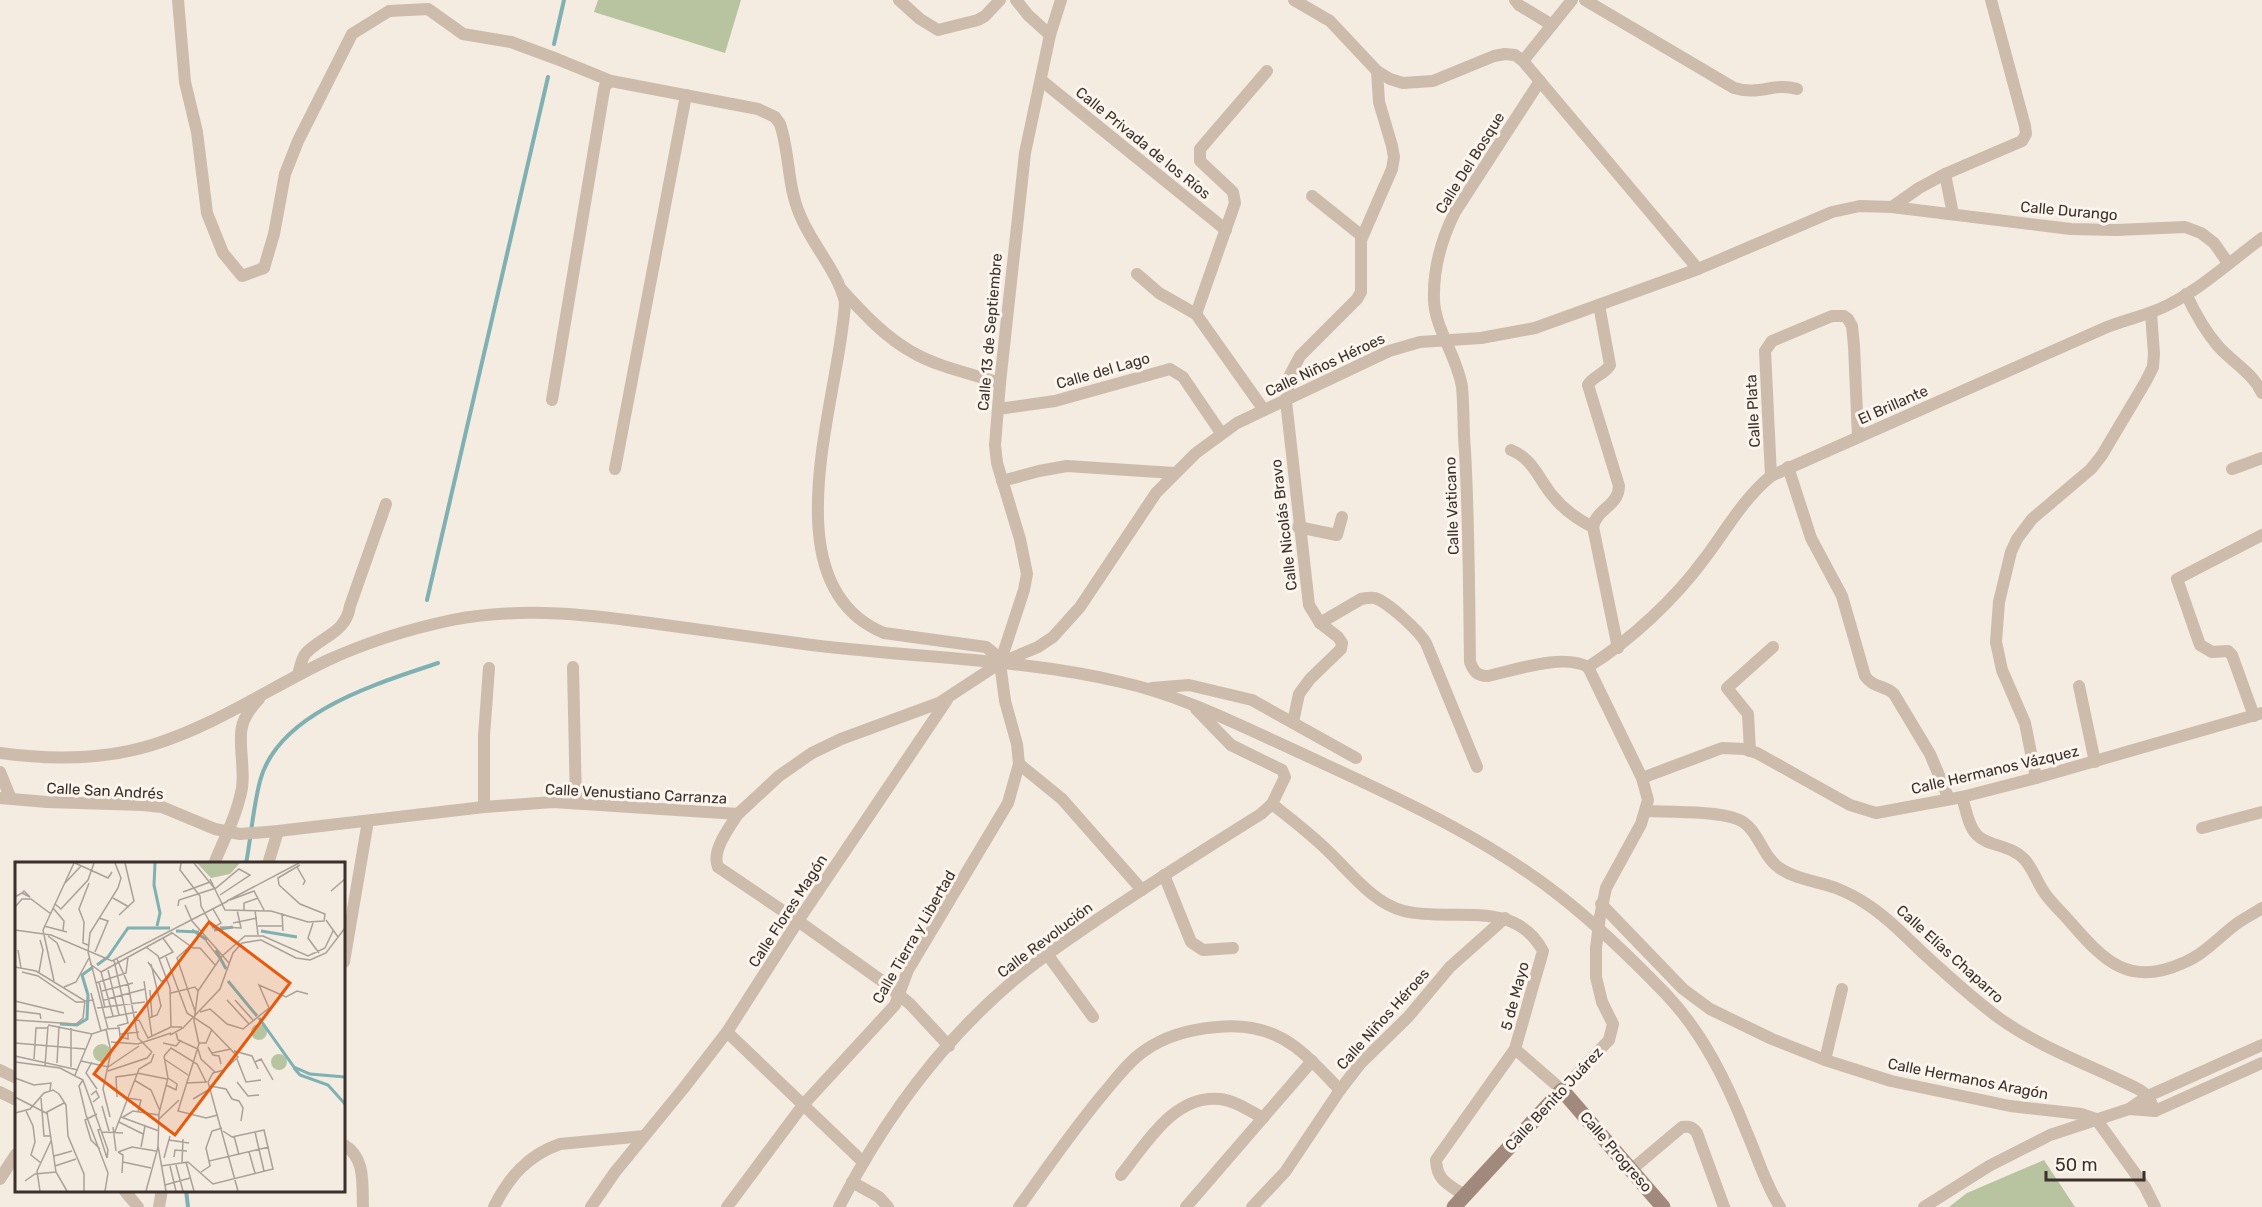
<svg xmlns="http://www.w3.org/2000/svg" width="2262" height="1207" font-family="Rubik,sans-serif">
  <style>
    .green { fill: #b8c4a0 }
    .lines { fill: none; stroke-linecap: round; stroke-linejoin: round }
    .stream { stroke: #7fb0b2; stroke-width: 4 }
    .street { stroke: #cdbbac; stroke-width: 12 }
    .secondary { stroke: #a18a7d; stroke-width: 15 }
    .street-bridge { stroke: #cdbbac; stroke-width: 12 }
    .labels { text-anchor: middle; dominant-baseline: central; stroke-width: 6; stroke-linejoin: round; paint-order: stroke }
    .street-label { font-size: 15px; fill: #3b302b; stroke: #fbf5ee }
    .inset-river { fill: none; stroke: #7fb0b2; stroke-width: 3 }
    .inset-road { fill: none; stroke: #aaa098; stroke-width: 1.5 }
    .view { fill: #e8590c; fill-opacity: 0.15; stroke: #e8590c; stroke-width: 3 }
    .inset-edge { fill: none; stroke: #3b302b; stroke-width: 3 }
  </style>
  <rect width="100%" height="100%" fill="#f4ebe1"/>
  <g class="green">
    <path d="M598,0H741L725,53L594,12Z"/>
    <path d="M2044,1160L2075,1207H1949L1967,1193Z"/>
  </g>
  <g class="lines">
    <g class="stream">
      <path d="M554,44L564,0"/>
      <path d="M427,600L548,77"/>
      <path d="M246,864C251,837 253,808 260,781C278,712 379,683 438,663"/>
      <path d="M186,1190L188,1207"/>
    </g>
    <g class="street">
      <path d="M178,0L185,82L197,132L207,213L223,253L242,276L264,268L274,234L285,174L298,141L352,34L389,11L428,9L463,34L511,42L557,59L611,81L758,109L775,117L780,124C790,153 787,186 800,215C812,245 837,270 845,302C841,394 766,584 884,633L986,647L997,656L1000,663L1005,701L1017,744L1019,764L1008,803L908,970L895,1005L803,1105L727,1207"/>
      <path d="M899,0L920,19L938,30L978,20L985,16L1000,0"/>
      <path d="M1016,0L1028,15L1050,35"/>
      <path d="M1294,0L1330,21L1377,71L1390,79L1403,83L1433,81L1494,56L1505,54L1515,55L1523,61L1698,269"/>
      <path d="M1515,0L1519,5L1552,25"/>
      <path d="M1585,0L1734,88C1761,96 1773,82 1797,89"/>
      <path d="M1523,61L1572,0"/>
      <path d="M1041,80L1226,230"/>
      <path d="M1540,81L1455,212C1441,240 1433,269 1434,300C1435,329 1457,356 1462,387C1464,408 1463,430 1465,451C1469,522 1469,592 1470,662C1474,672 1477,676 1488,676C1516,670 1563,653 1588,667"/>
      <path d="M1945,174L1953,214"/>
      <path d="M1312,196L1362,236"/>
      <path d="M1892,207L1919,188L1945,174L2022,141L2026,134L2025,126L1991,0"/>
      <path d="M1137,274L1159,293L1196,314L1264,410"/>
      <path d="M842,290C863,313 885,337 912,352C937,367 973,374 1000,383"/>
      <path d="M2186,294C2195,313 2204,330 2218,346C2232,362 2253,373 2262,393"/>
      <path d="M1599,305L1610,365C1605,374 1593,376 1588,385L1619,486C1619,506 1596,509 1593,527L1618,648"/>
      <path d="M1196,314L1235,203L1233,192L1200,161V149L1267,71"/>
      <path d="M552,400L604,90L605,86L611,81"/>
      <path d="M998,409L1055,401L1170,369L1183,377L1221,433"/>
      <path d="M1511,450C1532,458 1539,479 1552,495C1564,510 1576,519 1593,527"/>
      <path d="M1788,467L1811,538L1842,596L1865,676C1873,688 1885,685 1894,694L1930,754L1949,799"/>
      <path d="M615,469L686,95"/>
      <path d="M2232,469L2262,458"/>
      <path d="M1771,476L1765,351L1772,341L1832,316H1844L1848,319L1852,326L1854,346L1858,437"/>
      <path d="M1002,481L1039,471L1067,466L1174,473"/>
      <path d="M1298,527L1337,535L1342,517"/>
      <path d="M1320,623L1361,599C1366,598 1371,597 1375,598C1389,603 1419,631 1426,643L1477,767"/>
      <path d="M1000,663L1024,590L1027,574L1020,539L997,463L995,445L1000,383L1025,153L1050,35L1061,0"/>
      <path d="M573,667L576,803"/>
      <path d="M1588,667C1631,640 1675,599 1705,558C1726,530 1744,498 1771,476L2107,327C2127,319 2149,315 2168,305C2202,288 2231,261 2262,238"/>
      <path d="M1588,667L1642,778L1648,800L1641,824L1606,888L1601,912"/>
      <path d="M298,675C300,668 301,659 306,653C322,636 346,633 350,606L386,504"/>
      <path d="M2079,686L2095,762"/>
      <path d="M1152,688L1189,685L1252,700L1356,758"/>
      <path d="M2254,716L2232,655L2228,651L2212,652L2200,645L2177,579L2262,535"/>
      <path d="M1293,722L1299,694L1310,679L1341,649L1342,643L1338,637L1320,623L1309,605L1286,401L1290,375L1300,356L1357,299L1361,292V240L1392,169L1394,157L1392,146L1379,102L1377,71"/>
      <path d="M1750,751L1748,714L1727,688L1773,647"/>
      <path d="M0,753C50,760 103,760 152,745C214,726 268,689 326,661C367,642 409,629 452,620C524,606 594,615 665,625C709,631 753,637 797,643C904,658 1015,657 1121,682C1180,695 1237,724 1292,749C1384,792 1480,833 1560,896C1597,925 1632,959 1665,993C1703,1033 1727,1082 1747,1133C1758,1158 1765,1184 1780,1207"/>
      <path d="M1019,764L1062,799L1142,890"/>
      <path d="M0,772L11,799"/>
      <path d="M1642,778L1722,748L1744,749L1757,753L1850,805L1876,813L1962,797L2036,778L2262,713"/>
      <path d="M2036,778L2025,723L2002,670L1996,642L1999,602L2011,552L2017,539L2032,519L2091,469L2102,455L2146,381L2153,367L2154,354L2151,313"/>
      <path d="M1962,797C1966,809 1968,826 1977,835C1988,847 2011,844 2025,860C2033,869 2037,882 2044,892C2051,903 2062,912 2071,923C2105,962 2130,987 2183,963C2203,955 2218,938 2235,925C2243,919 2253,914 2262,908"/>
      <path d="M0,798L47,802L143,805L162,807L215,829L240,834L278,831L484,807L553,802L738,814L779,776L812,753L841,739L939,703L1000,663L1038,647L1053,637L1080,607L1156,493L1196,453L1237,423L1389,351L1420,342L1481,338L1535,328L1698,269L1832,212L1860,206L1892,207L2071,229L2117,230L2185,227L2201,233L2214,243L2228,263"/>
      <path d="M1272,804C1291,819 1311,834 1329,852C1350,872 1374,904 1404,911C1452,923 1514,897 1543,951L1515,1049L1436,1160C1437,1181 1448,1184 1464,1195"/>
      <path d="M484,807V736L489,668"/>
      <path d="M1646,811C1670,812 1716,811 1737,819C1759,827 1761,857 1781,869C1797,880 1818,881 1836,888C1846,892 1856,897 1865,903C1887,917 1904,935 1923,953C1947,975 1972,998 1999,1018C2042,1049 2093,1066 2140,1090L2148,1096L2155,1111"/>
      <path d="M738,814C729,828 711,851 718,867L798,921L882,981L910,1004L949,1046"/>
      <path d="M2202,828L2262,812"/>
      <path d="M214,864C224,839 237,815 242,788C245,769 238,742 242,727C244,716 252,707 259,699"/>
      <path d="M268,864L278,831"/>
      <path d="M1164,875L1191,942L1203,950L1233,948"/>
      <path d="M1601,904L1683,989L1710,1009L1772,1039L1825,1060L1891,1081L2010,1106L2081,1114L2096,1119L2145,1187L2155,1207"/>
      <path d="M1047,954L1093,1017"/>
      <path d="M344,962L368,821"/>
      <path d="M727,1032L863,1162"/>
      <path d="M1515,1049L1562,1090L1609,1040L1613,1024L1602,1002L1596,977V948"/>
      <path d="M1825,1060L1842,989"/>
      <path d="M0,1070L16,1078"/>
      <path d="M0,1092L16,1100"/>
      <path d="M2129,1109L2155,1111L2262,1063"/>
      <path d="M344,1145C366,1158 362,1184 363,1207"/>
      <path d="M1631,1170L1682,1127C1689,1126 1693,1127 1697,1133L1724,1207"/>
      <path d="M1121,1175C1146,1144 1174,1094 1220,1099C1236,1101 1250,1111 1263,1118"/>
      <path d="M0,1179L16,1154"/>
      <path d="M852,1182L879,1197L888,1207"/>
      <path d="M124,1190L138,1207"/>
      <path d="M159,1207L162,1190"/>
      <path d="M494,1207C509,1177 528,1155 560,1144L644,1136"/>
      <path d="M591,1207L615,1172L683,1089L727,1032L798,921L947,700"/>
      <path d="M839,1207C882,1123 940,1043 1013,981C1041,957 1073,936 1104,915C1156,880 1208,847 1261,814L1272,804L1285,777L1282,770L1231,745L1196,709"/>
      <path d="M1019,1207C1046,1169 1073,1130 1103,1094C1116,1079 1128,1062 1144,1051C1165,1036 1192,1029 1217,1027C1245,1024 1271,1029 1294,1046C1311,1058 1325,1075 1340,1090"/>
      <path d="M1186,1207L1312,1061"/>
      <path d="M1252,1207L1285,1172L1340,1090L1360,1064L1408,1017L1450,967L1505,918"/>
      <path d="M1924,1207L1989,1166L2050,1135L2129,1109L2148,1096L2262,1045"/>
    </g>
    <path class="secondary" d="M1454,1207L1562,1090L1663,1207"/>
    <path class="street-bridge" d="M1596,948L1600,916"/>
  </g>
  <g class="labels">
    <g class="street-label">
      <text transform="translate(1143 143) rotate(39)">Calle Privada de los Ríos</text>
      <text transform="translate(1470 163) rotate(-58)">Calle Del Bosque</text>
      <text transform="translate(2069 211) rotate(5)">Calle Durango</text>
      <text transform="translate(990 332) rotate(-85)">Calle 13 de Septiembre</text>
      <text transform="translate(1325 365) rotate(-25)">Calle Niños Héroes</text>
      <text transform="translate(1103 371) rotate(-16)">Calle del Lago</text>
      <text transform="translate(1893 405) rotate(-24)">El Brillante</text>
      <text transform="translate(1753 411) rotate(-93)">Calle Plata</text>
      <text transform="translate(1452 506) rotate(-92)">Calle Vaticano</text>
      <text transform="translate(1284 525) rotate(-97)">Calle Nicolás Bravo</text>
      <text transform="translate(1995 770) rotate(-13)">Calle Hermanos Vázquez</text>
      <text transform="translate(105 791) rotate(3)">Calle San Andrés</text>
      <text transform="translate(636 794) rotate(3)">Calle Venustiano Carranza</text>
      <text transform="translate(788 911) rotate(-57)">Calle Flores Magón</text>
      <text transform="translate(914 937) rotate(-60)">Calle Tierra y Libertad</text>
      <text transform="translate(1045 940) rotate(-37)">Calle Revolución</text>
      <text transform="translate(1950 954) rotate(42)">Calle Elías Chaparro</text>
      <text transform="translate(1515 996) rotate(-75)">5 de Mayo</text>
      <text transform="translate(1383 1019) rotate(-48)">Calle Niños Héroes</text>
      <text transform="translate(1968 1079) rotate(11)">Calle Hermanos Aragón</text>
      <text transform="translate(1554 1099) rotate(-47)">Calle Benito Juárez</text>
      <text transform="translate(1616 1152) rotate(49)">Calle Progreso</text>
    </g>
  </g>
  <g transform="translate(15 862)">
    <rect width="330" height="330" fill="#f4ebe1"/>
    <path d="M182,1H225L215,12L196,16ZM236 170a8 8 0 1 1 16 0a8 8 0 1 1-16 0ZM78 191a9 9 0 1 1 18 0a9 9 0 1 1-18 0ZM256 200a8 8 0 1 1 16 0a8 8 0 1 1-16 0Z" fill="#b8c4a0"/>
    <path class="inset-river" d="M140,1L139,23L145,51L142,64M177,68L192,78M199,68L218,65M161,69L184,70M246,69L282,75M201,88L211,107M82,103L93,95L113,66H155M213,119L242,154M244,156L279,205L295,212L330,215M45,162L62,163L72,157L73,133L67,113L78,105M279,206L285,213L313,223L330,242"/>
    <path class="inset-road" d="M60,1L93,16L97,10M100,1L106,16L103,26L75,71L73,90L93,167L104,166M166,1L165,8L185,34L186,44L198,66L206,61L198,47M179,1L200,27M282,5L290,19L288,23M195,17L210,48L256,49L293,60L309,59L310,52L285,42L264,23L263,16L285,3M50,21L66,4M316,29L330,17M168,30L195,20M0,35L7,31L9,29L15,35L7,31M98,36L114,45M215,38L239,29L249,48M212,39L284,1M40,42L46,47L73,18L79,1M170,43L177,59L214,101M163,44L164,38L201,26L224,7L235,13L205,33M0,45L7,37H16L36,52M38,46L49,59L48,69M229,48V41L243,36M240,48L243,73M267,51L268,69M104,53L119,39L110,1M311,58L323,75M218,61L242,56M298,61L293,76L304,91M29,64L52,70M243,64H268M205,65L226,66L222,48M0,68L36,73L97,99L213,39M156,70L178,86H185L201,104M33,74L42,81L50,101M191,79L205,97M73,83L68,81L69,60L64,47L74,21M175,84L162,96L180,149M131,85L143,94L155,126L156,165H167M3,88L6,106M80,90L93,59L84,56M151,95L172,151M102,97L113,122L123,176L137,190M144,97L158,90L148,76M99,98L113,161L102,164M133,100L146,119L152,118M75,102L86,110L98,154M0,105L21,109L70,139L79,138M93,108L104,153M7,110L23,114L61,140H70M24,110L28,88L25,78M86,110L157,71M39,119L28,68L59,1M129,119L137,175M84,120L90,146M81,121L111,111L113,95M49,125L61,120L74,96M135,128L137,155M87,129L118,121M76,131L86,169M156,131L180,125L183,129M89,138L130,127M212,138L234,162M220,138L238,158M0,139L49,151M82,146L130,140M1,149L25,152L26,157M185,150L195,147L212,162L228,167L254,146L244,123L271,135L282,129L293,132M172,151L195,166L223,195L209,208L198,211L193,220M90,156L122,150M134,156L142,153L146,144L136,102M0,158L61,162L68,156L70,139M120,159L124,158L133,176L156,165M33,163L77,172L92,167M104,165L105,175L113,177V171M91,167L96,190L88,227L95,255M161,171L163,178L183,187L186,197L200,210M105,172L124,170M155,173L168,166L205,127L218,91L227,81L246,78L281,96L295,98L311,91L330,66M96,180L123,182L156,171M0,181L70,187M148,181L161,184L166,178M184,181H191L197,167M193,185L198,193L204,194L206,202M219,189L237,194L243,207M197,191L216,187M0,194L63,208M149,194L153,216L144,251L143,284L151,329M149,194L156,186L182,202L191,220M19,197L21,166H33M149,197L173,213M222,197L231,220L246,218M66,199L93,205L124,184M0,200L45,206L68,218L93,288L92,296M77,200L71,211L82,227M240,200L246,197L258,218M42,201L44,164M30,204L33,164M56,205V166M93,209L132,196L137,190M122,211L152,217M60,213L77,172M0,216L19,223L36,221L35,228M68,218L64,224L71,253L93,311L90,329M119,218L136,228L145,249M193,220L223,329M222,220L233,234L244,233M171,221L192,220M151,223L161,228L162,222L153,216M195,224L211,227L217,237L224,239L228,246L226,259M76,233L81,229L84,235L78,240M0,235L33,252M102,235L101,215L122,212M26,236L29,274H36M112,236L126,238L123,250M178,237L195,227M49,241L32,250L41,310L52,329M87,244L94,269M11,249L18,264L20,280L16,293L26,301M0,251L15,247L29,231L38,228L44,232L51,243L53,274L69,312V329M82,252L70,258L76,278L85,287M203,253L191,256L163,249L184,182L179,159L183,129L206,95L230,74H248L293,94L310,86L318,69M106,255L144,269M108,255L118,249L144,253M144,257L164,238M104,260L128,272M98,265L101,289M86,267L83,268L92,296M87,270L108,271M240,270L249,309M99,272L124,207L136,200L139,192M219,274L224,293M154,278L174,281M126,285L130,264M103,290L117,285L141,289M103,290L108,293L107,311M234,290L240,311M39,294L57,289M159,295L160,288L172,289M149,296L155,274M194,299L191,286L197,269L207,266M108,300L136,306M171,300L179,329M167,301L168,277M161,303L168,329M40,304L61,297M146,304L173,300L198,322L258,307L249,268L217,275L208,269M155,304L161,329M186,310L195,304L194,299L254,285M10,319L20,312L41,310M150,323L175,316M25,329L22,309L36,279M131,329L143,285"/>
    <path class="view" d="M194,60L275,121L160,273L79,212Z"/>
    <rect width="330" height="330" class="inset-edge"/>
  </g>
  <path d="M2046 1171v9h98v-9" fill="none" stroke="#3b302b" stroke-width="3"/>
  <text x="2055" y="1171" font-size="18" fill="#3b302b" stroke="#fbf5ee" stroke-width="4.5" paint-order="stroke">50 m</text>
</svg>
